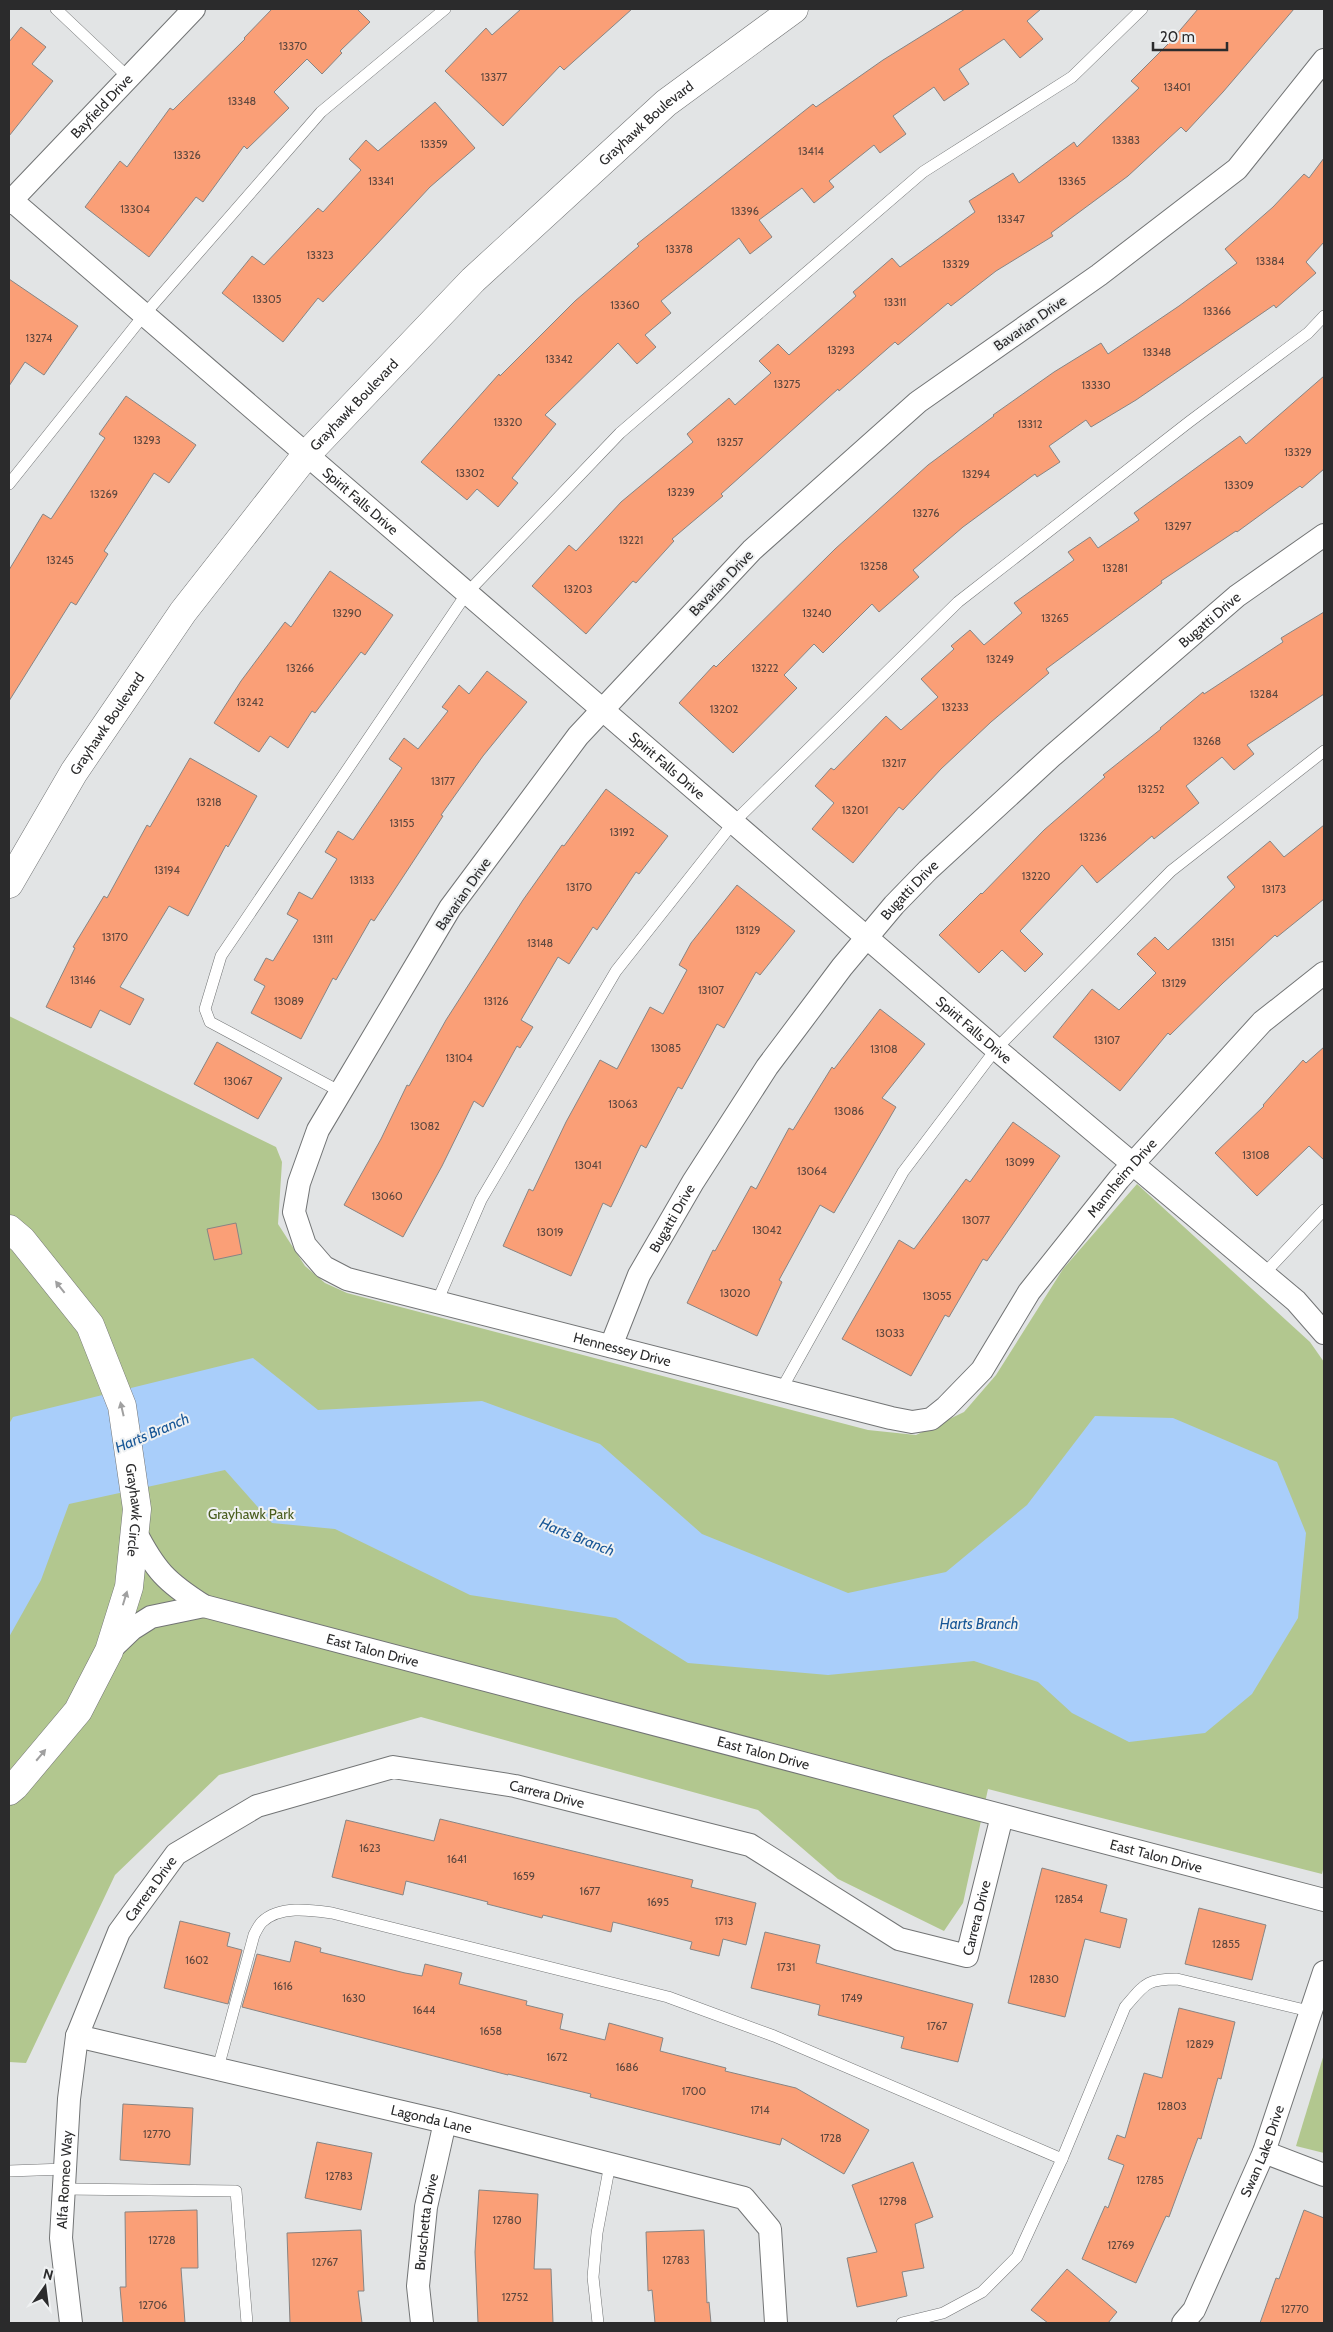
<svg xmlns="http://www.w3.org/2000/svg" width="1333" height="2332" font-family="Cabin,sans-serif">
  <style>
    .green { fill: #b2c78f }
    .water { fill: #a9cefa }
    .building { fill: #fa9f77; stroke: #878584 }
    .lines { fill: none; stroke-linecap: round; stroke-linejoin: round }
    .service-casing { stroke: #727475; stroke-width: 12 }
    .minor-casing { stroke: #727475; stroke-width: 24 }
    .tertiary-casing { stroke: #727475; stroke-width: 29 }
    .service { stroke: #fff; stroke-width: 11 }
    .minor { stroke: #fff; stroke-width: 22 }
    .tertiary { stroke: #fff; stroke-width: 28 }
    .oneway { fill: #a0a0a0 }
    .labels { text-anchor: middle; dominant-baseline: central; stroke-width: 4; stroke-linejoin: round; paint-order: stroke }
    .number-label { font-size: 11px; fill: #5f483f }
    .street-label { font-size: 14px; fill: #2b2b2c; stroke: #eff1f2 }
    .park-label { font-size: 14px; fill: #4a5e1f; stroke: #eff1f2 }
    .water-label { font-size: 15px; font-style: italic; fill: #175696; stroke: #eff1f2 }
  </style>
  <rect width="100%" height="100%" fill="#e2e4e5"/>
  <g class="green">
    <path d="M9,1016L276,1147L282,1162L278,1224L305,1266L325,1283L347,1293L868,1430L916,1435L964,1412L996,1375L1063,1269L1137,1184L1310,1342L1324,1362V1865L1322,1874L988,1789L963,1903L944,1931L838,1879L758,1810L421,1717L219,1775L115,1875L26,2063L9,2062Z"/>
    <path d="M1324,2054V2153L1296,2146Z"/>
  </g>
  <path class="water" d="M253,1358L318,1410L482,1401L600,1444L702,1534L848,1593L946,1572L1027,1505L1095,1416L1173,1418L1277,1462L1306,1533L1298,1618L1252,1694L1205,1733L1129,1742L1072,1713L1038,1682L974,1661L828,1675L688,1663L616,1618L470,1595L335,1529L272,1523L225,1470L69,1504L41,1580L9,1637V1424L13,1417Z"/>
  <g class="building">
    <path d="M272,9H357L370,22L340,51L342,53L322,74L307,59L274,92L289,108L247,149L244,146L203,202L196,197L149,257L85,207L120,161L127,167L170,108L173,110L245,39L244,38Z"/>
    <path d="M521,9H632L564,70L560,66L503,126L445,71L486,28L492,35Z"/>
    <path d="M965,9H1041L1027,21L1043,39L1020,58L1004,39L959,69L969,84L944,101L934,87L893,116L906,134L880,153L874,145L829,181L834,187L814,203L802,188L759,220L772,237L750,254L739,238L661,301L671,313L645,335L656,347L637,364L618,343L545,415L556,424L512,478L518,483L498,507L477,489L467,500L421,462L499,374L500,376L575,301L639,246L637,244L813,104L816,107L883,60Z"/>
    <path d="M1198,9H1294L1223,92L1186,132L1181,127L1128,176L1051,233L1053,236L996,271L951,306L948,303L898,345L895,342L839,391L838,389L721,494L723,496L672,539L674,541L636,583L633,581L586,634L532,586L569,545L576,551L621,502L693,442L687,434L729,398L735,405L771,373L759,361L778,344L789,355L856,296L853,292L892,258L900,267L975,212L969,201L1013,173L1019,183L1074,142L1077,147L1139,88L1131,81L1170,42Z"/>
    <path d="M21,27L46,47L32,64L53,81L9,136V42Z"/>
    <path d="M435,102L475,148L430,187L323,302L318,298L283,342L222,293L252,256L264,265L318,208L323,212L361,170L349,159L366,140L378,151Z"/>
    <path d="M1324,158V242L1306,262L1316,273L1276,308L1274,305L1136,400L1091,427L1086,420L1049,446L1060,462L1037,477L1035,474L963,527L913,570L919,577L879,612L872,604L823,653L814,644L784,675L797,688L733,753L679,703L714,665L716,667L835,549L928,465L994,416L993,415L1054,372L1101,343L1108,354L1179,306L1237,263L1225,249L1273,207L1304,174L1309,178Z"/>
    <path d="M9,279L78,326L44,375L25,362L9,386Z"/>
    <path d="M1324,376V469L1302,488L1300,486L1237,532L1236,531L1161,581L1162,583L1046,669L1049,673L991,722L941,769L903,810L899,807L853,863L812,829L834,803L815,786L831,768L834,770L886,716L901,730L938,697L921,679L954,649L951,646L970,630L984,645L1022,613L1014,603L1074,560L1068,552L1090,537L1098,548L1139,520L1134,513L1240,436L1246,444Z"/>
    <path d="M126,396L196,445L169,483L154,473L104,551L108,554L76,605L71,602L9,701V570L43,514L51,519L105,438L99,434Z"/>
    <path d="M330,571L393,615L365,655L361,652L315,713L312,711L288,748L270,736L259,752L214,723L241,681L285,622L291,627Z"/>
    <path d="M1324,612V694L1247,745L1254,754L1234,770L1222,757L1186,786L1199,803L1154,839L1152,836L1097,883L1082,865L1020,931L1043,954L1025,972L1002,950L979,973L939,935L981,893L982,894L1044,830L1105,777L1103,775L1161,729L1160,728L1203,692L1204,694L1283,642L1281,638Z"/>
    <path d="M487,671L527,702L483,756L441,815L443,816L374,921L371,919L336,980L333,978L301,1039L251,1013L265,986L254,980L266,958L273,961L298,920L287,914L299,892L312,899L337,859L325,852L338,831L353,840L402,768L389,759L404,738L418,749L448,711L442,707L459,685L469,694Z"/>
    <path d="M190,758L257,796L228,847L226,845L188,916L169,906L120,987L144,999L130,1025L100,1010L91,1028L46,1007L75,948L73,947L104,896L107,898L147,825L150,827Z"/>
    <path d="M606,789L668,836L639,874L636,872L597,930L593,927L569,964L558,957L521,1020L533,1027L520,1048L517,1046L483,1107L474,1101L442,1166L403,1237L344,1205L381,1139L407,1085L409,1086L446,1020L523,900L562,845L564,846Z"/>
    <path d="M1324,825V899L1277,937L1275,935L1223,983L1170,1035L1168,1033L1120,1091L1053,1037L1092,989L1119,1010L1156,973L1137,954L1155,937L1168,950L1235,887L1227,877L1270,841L1284,857Z"/>
    <path d="M737,885L795,931L760,975L756,972L724,1028L717,1024L682,1089L678,1087L646,1148L641,1145L611,1207L603,1203L571,1276L503,1246L529,1189L533,1191L566,1122L600,1060L617,1069L650,1007L663,1014L687,970L679,965L691,943Z"/>
    <path d="M880,1009L925,1044L882,1098L896,1107L834,1213L820,1205L779,1280L782,1282L757,1336L687,1303L713,1250L715,1251L751,1186L756,1189L789,1128L793,1130L832,1067L834,1069Z"/>
    <path d="M217,1042L282,1078L258,1119L194,1084Z"/>
    <path d="M1324,1047V1160L1309,1146L1257,1196L1215,1153L1264,1106L1263,1105L1303,1060L1306,1063Z"/>
    <path d="M1013,1122L1060,1156L987,1261L983,1259L949,1317L945,1315L911,1376L842,1339L899,1240L914,1249L966,1179L970,1182Z"/>
    <path d="M236,1223L242,1254L214,1260L207,1229Z"/>
    <path d="M440,1819L693,1880L691,1887L756,1903L746,1945L723,1939L719,1956L690,1949L692,1942L613,1922L611,1932L543,1915L542,1918L487,1904L488,1902L406,1881L403,1895L332,1877L346,1820L434,1841Z"/>
    <path d="M1042,1868L1107,1885L1100,1912L1127,1919L1120,1948L1085,1939L1065,2017L1008,2003Z"/>
    <path d="M1199,1908L1266,1925L1252,1980L1185,1964Z"/>
    <path d="M180,1921L230,1933L227,1946L242,1950L228,2004L164,1988Z"/>
    <path d="M765,1932L820,1945L816,1963L973,2004L958,2062L901,2048L904,2037L818,2015L820,2005L751,1988Z"/>
    <path d="M295,1941L321,1948L320,1952L405,1973L422,1976L425,1964L462,1973L459,1984L527,2001L526,2005L563,2014L560,2029L605,2040L609,2023L663,2038L660,2051L726,2068L725,2071L796,2088L869,2130L844,2174L782,2138L780,2145L590,2097L591,2094L508,2074V2075L242,2007L257,1954L290,1962Z"/>
    <path d="M1179,2008L1235,2022L1221,2079L1218,2078L1201,2139L1198,2138L1169,2217L1166,2216L1136,2283L1082,2259L1105,2206L1108,2208L1124,2165L1108,2159L1117,2135L1125,2138L1144,2073L1162,2078Z"/>
    <path d="M123,2104L193,2108L190,2165L120,2160Z"/>
    <path d="M317,2142L372,2153L361,2210L305,2198Z"/>
    <path d="M913,2162L933,2217L915,2224L924,2268L902,2272L907,2296L857,2307L847,2258L877,2252L852,2185Z"/>
    <path d="M479,2190L538,2194L534,2269H551L553,2323H478L475,2252Z"/>
    <path d="M197,2210L198,2268H181L185,2323H123L120,2287H126L125,2212Z"/>
    <path d="M1304,2210L1324,2218V2323H1260L1276,2278L1279,2279Z"/>
    <path d="M361,2230L364,2291H358L362,2323H290L287,2233Z"/>
    <path d="M704,2230L707,2303L709,2302L711,2323H655L652,2290L648,2291L646,2232Z"/>
    <path d="M1067,2269L1117,2312L1108,2323H1048L1031,2310Z"/>
  </g>
  <g class="lines">
    <g class="service-casing">
      <g id="service">
        <path d="M56,9L128,77"/>
        <path d="M9,484L144,315L321,112L445,9"/>
        <path d="M341,1092L210,1022L205,1009L221,956L467,593L620,433L923,172L1072,77L1142,9"/>
        <path d="M1263,1275L1324,1210"/>
        <path d="M437,1302L481,1200L616,971L733,823L958,602L1189,422L1308,333L1324,316"/>
        <path d="M781,1390L903,1172L996,1049L1171,871L1324,751"/>
        <path d="M218,2068L254,1935C256,1931 259,1925 262,1922C280,1905 311,1910 332,1913L668,1997L774,2036L1062,2159"/>
        <path d="M9,2171L65,2169"/>
        <path d="M64,2189L236,2191L247,2323"/>
        <path d="M598,2323L593,2277L597,2233L610,2164"/>
        <path d="M902,2323L943,2313L982,2292L1017,2257L1062,2159L1125,2007C1145,1984 1146,1979 1177,1979L1313,2012"/>
      </g>
    </g>
    <g class="minor-casing">
      <g id="minor">
        <path id="s1" d="M1324,60L1237,169L1099,275L918,402L752,550L578,736L450,908L318,1130L299,1183L294,1212L305,1245L324,1267L347,1279L891,1418L912,1422L931,1419L946,1407L982,1370L1029,1292L1119,1179L1262,1022L1324,973"/>
        <path id="s2" d="M9,198L996,1049L1296,1301L1324,1333"/>
        <path id="s3" d="M9,203L194,9"/>
        <path id="s4" d="M611,1346L639,1275L693,1182L767,1067L842,967L894,905L928,870L1052,756L1237,596L1324,535"/>
        <path id="s5" d="M135,1531C155,1570 166,1582 204,1606L1324,1900"/>
        <path d="M109,1651L132,1629L151,1617L204,1606"/>
        <path id="s6" d="M77,2036L445,2122L744,2198L770,2229L776,2323"/>
        <path d="M1264,2152L1324,2175"/>
        <path id="s7" d="M71,2323L61,2238L69,2099L77,2036L119,1932L176,1854L257,1806L393,1767L515,1786L750,1845L899,1939L967,1956L1002,1816"/>
        <path id="s8" d="M422,2323L418,2286L426,2207L445,2122"/>
        <path id="s9" d="M1183,2323L1194,2310L1264,2152L1324,1972"/>
      </g>
    </g>
    <g class="tertiary-casing">
      <g id="tertiary">
        <path id="s10" d="M9,884L74,772L183,612L306,455L473,280L666,103L794,9"/>
        <path id="s11" d="M9,1229L22,1240L90,1325L122,1406L137,1509L129,1587L109,1651L78,1711L15,1786L9,1791"/>
      </g>
    </g>
    <use href="#service" class="service"/>
    <use href="#minor" class="minor"/>
    <use href="#tertiary" class="tertiary"/>
  </g>
  <defs><path id="oneway-solid" d="M-6-.8H1V-3.2L6.5 0L1 3.2V.8H-6Z" transform="scale(1.25)"/></defs>
  <g class="oneway">
    <use href="#oneway-solid" transform="translate(60 1287) rotate(-128)"/>
    <use href="#oneway-solid" transform="translate(122 1409) rotate(-103)"/>
    <use href="#oneway-solid" transform="translate(125 1598) rotate(-73)"/>
    <use href="#oneway-solid" transform="translate(41 1755) rotate(-50)"/>
  </g>
  <g class="labels">
    <g class="number-label">
      <text x="293" y="46">13370</text>
      <text x="494" y="77">13377</text>
      <text x="1177" y="87">13401</text>
      <text x="242" y="101">13348</text>
      <text x="1126" y="140">13383</text>
      <text x="434" y="144">13359</text>
      <text x="811" y="151">13414</text>
      <text x="187" y="155">13326</text>
      <text x="381" y="181">13341</text>
      <text x="1072" y="181">13365</text>
      <text x="135" y="209">13304</text>
      <text x="745" y="211">13396</text>
      <text x="1011" y="219">13347</text>
      <text x="679" y="249">13378</text>
      <text x="320" y="255">13323</text>
      <text x="1270" y="261">13384</text>
      <text x="956" y="264">13329</text>
      <text x="267" y="299">13305</text>
      <text x="895" y="302">13311</text>
      <text x="625" y="305">13360</text>
      <text x="1217" y="311">13366</text>
      <text x="39" y="338">13274</text>
      <text x="841" y="350">13293</text>
      <text x="1157" y="352">13348</text>
      <text x="559" y="359">13342</text>
      <text x="787" y="384">13275</text>
      <text x="1096" y="385">13330</text>
      <text x="508" y="422">13320</text>
      <text x="1030" y="424">13312</text>
      <text x="147" y="440">13293</text>
      <text x="730" y="442">13257</text>
      <text x="1298" y="452">13329</text>
      <text x="470" y="473">13302</text>
      <text x="976" y="474">13294</text>
      <text x="1239" y="485">13309</text>
      <text x="681" y="492">13239</text>
      <text x="104" y="494">13269</text>
      <text x="926" y="513">13276</text>
      <text x="1178" y="526">13297</text>
      <text x="631" y="540">13221</text>
      <text x="60" y="560">13245</text>
      <text x="874" y="566">13258</text>
      <text x="1115" y="568">13281</text>
      <text x="578" y="589">13203</text>
      <text x="347" y="613">13290</text>
      <text x="817" y="613">13240</text>
      <text x="1055" y="618">13265</text>
      <text x="1000" y="659">13249</text>
      <text x="300" y="668">13266</text>
      <text x="765" y="668">13222</text>
      <text x="1264" y="694">13284</text>
      <text x="250" y="702">13242</text>
      <text x="955" y="707">13233</text>
      <text x="724" y="709">13202</text>
      <text x="1207" y="741">13268</text>
      <text x="894" y="763">13217</text>
      <text x="443" y="781">13177</text>
      <text x="1151" y="789">13252</text>
      <text x="209" y="802">13218</text>
      <text x="855" y="810">13201</text>
      <text x="402" y="823">13155</text>
      <text x="622" y="832">13192</text>
      <text x="1093" y="837">13236</text>
      <text x="167" y="870">13194</text>
      <text x="1036" y="876">13220</text>
      <text x="362" y="880">13133</text>
      <text x="579" y="887">13170</text>
      <text x="1274" y="889">13173</text>
      <text x="748" y="930">13129</text>
      <text x="115" y="937">13170</text>
      <text x="323" y="939">13111</text>
      <text x="1223" y="942">13151</text>
      <text x="540" y="943">13148</text>
      <text x="83" y="980">13146</text>
      <text x="1174" y="983">13129</text>
      <text x="711" y="990">13107</text>
      <text x="289" y="1001">13089</text>
      <text x="496" y="1001">13126</text>
      <text x="1107" y="1040">13107</text>
      <text x="666" y="1048">13085</text>
      <text x="884" y="1049">13108</text>
      <text x="459" y="1058">13104</text>
      <text x="238" y="1081">13067</text>
      <text x="623" y="1104">13063</text>
      <text x="849" y="1111">13086</text>
      <text x="425" y="1126">13082</text>
      <text x="1256" y="1155">13108</text>
      <text x="1020" y="1162">13099</text>
      <text x="588" y="1165">13041</text>
      <text x="812" y="1171">13064</text>
      <text x="387" y="1196">13060</text>
      <text x="976" y="1220">13077</text>
      <text x="767" y="1230">13042</text>
      <text x="550" y="1232">13019</text>
      <text x="735" y="1293">13020</text>
      <text x="937" y="1296">13055</text>
      <text x="890" y="1333">13033</text>
      <text x="370" y="1848">1623</text>
      <text x="457" y="1859">1641</text>
      <text x="524" y="1876">1659</text>
      <text x="590" y="1891">1677</text>
      <text x="1069" y="1899">12854</text>
      <text x="658" y="1902">1695</text>
      <text x="724" y="1921">1713</text>
      <text x="1226" y="1944">12855</text>
      <text x="197" y="1960">1602</text>
      <text x="786" y="1967">1731</text>
      <text x="1044" y="1979">12830</text>
      <text x="283" y="1986">1616</text>
      <text x="354" y="1998">1630</text>
      <text x="852" y="1998">1749</text>
      <text x="424" y="2010">1644</text>
      <text x="937" y="2026">1767</text>
      <text x="491" y="2031">1658</text>
      <text x="1200" y="2044">12829</text>
      <text x="557" y="2057">1672</text>
      <text x="627" y="2067">1686</text>
      <text x="694" y="2091">1700</text>
      <text x="1172" y="2106">12803</text>
      <text x="760" y="2110">1714</text>
      <text x="157" y="2134">12770</text>
      <text x="831" y="2138">1728</text>
      <text x="339" y="2176">12783</text>
      <text x="1150" y="2180">12785</text>
      <text x="893" y="2201">12798</text>
      <text x="507" y="2220">12780</text>
      <text x="162" y="2240">12728</text>
      <text x="1121" y="2245">12769</text>
      <text x="676" y="2260">12783</text>
      <text x="325" y="2262">12767</text>
      <text x="515" y="2297">12752</text>
      <text x="153" y="2305">12706</text>
      <text x="1295" y="2309">12770</text>
    </g>
    <g class="street-label">
      <text stroke="none"><textPath href="#s3" startOffset="134">Bayfield Drive</textPath></text>
      <text stroke="none"><textPath href="#s10" startOffset="998">Grayhawk Boulevard</textPath></text>
      <text transform="translate(1030 323) rotate(-35)">Bavarian Drive</text>
      <text stroke="none"><textPath href="#s10" startOffset="592">Grayhawk Boulevard</textPath></text>
      <text stroke="none"><textPath href="#s2" startOffset="464">Spirit Falls Drive</textPath></text>
      <text transform="translate(721 583) rotate(-46)">Bavarian Drive</text>
      <text stroke="none"><textPath href="#s4" startOffset="952">Bugatti Drive</textPath></text>
      <text stroke="none"><textPath href="#s10" startOffset="188">Grayhawk Boulevard</textPath></text>
      <text stroke="none"><textPath href="#s2" startOffset="869">Spirit Falls Drive</textPath></text>
      <text stroke="none"><textPath href="#s4" startOffset="548">Bugatti Drive</textPath></text>
      <text transform="translate(463 894) rotate(-55)">Bavarian Drive</text>
      <text stroke="none"><textPath href="#s2" startOffset="1274">Spirit Falls Drive</textPath></text>
      <text stroke="none"><textPath href="#s1" startOffset="2571">Mannheim Drive</textPath></text>
      <text stroke="none"><textPath href="#s4" startOffset="142">Bugatti Drive</textPath></text>
      <text stroke="none"><textPath href="#s1" startOffset="1944">Hennessey Drive</textPath></text>
      <text stroke="none"><textPath href="#s11" startOffset="318">Grayhawk Circle</textPath></text>
      <text stroke="none"><textPath href="#s5" startOffset="278">East Talon Drive</textPath></text>
      <text stroke="none"><textPath href="#s5" startOffset="682">East Talon Drive</textPath></text>
      <text stroke="none"><textPath href="#s7" startOffset="889">Carrera Drive</textPath></text>
      <text stroke="none"><textPath href="#s5" startOffset="1088">East Talon Drive</textPath></text>
      <text stroke="none"><textPath href="#s7" startOffset="454">Carrera Drive</textPath></text>
      <text stroke="none"><textPath href="#s7" startOffset="1384">Carrera Drive</textPath></text>
      <text stroke="none"><textPath href="#s6" startOffset="364">Lagonda Lane</textPath></text>
      <text stroke="none"><textPath href="#s9" startOffset="190">Swan Lake Drive</textPath></text>
      <text stroke="none"><textPath href="#s7" startOffset="144">Alfa Romeo Way</textPath></text>
      <text stroke="none"><textPath href="#s8" startOffset="102">Bruschetta Drive</textPath></text>
    </g>
    <g class="park-label">
      <text x="251" y="1514">Grayhawk Park</text>
    </g>
    <g class="water-label">
      <text transform="translate(152 1433) rotate(-23)">Harts Branch</text>
      <text transform="translate(577 1537) rotate(22)">Harts Branch</text>
      <text x="979" y="1624">Harts Branch</text>
    </g>
  </g>
  <rect width="1333" height="2332" fill="none" stroke="#2b2b2c" stroke-width="20"/>
  <g transform="translate(45 2287) rotate(14)" stroke="#eff1f2" stroke-width="4" paint-order="stroke">
  <path d="M0-4L9 19L0 12L-9 19Z" fill="#2b2b2c"/>
  <text y="-8" font-size="14" font-weight="bold" text-anchor="middle" fill="#2b2b2c">N</text>
  </g>
  <path d="M1153 42v8h74v-8" fill="none" stroke="#2b2b2c" stroke-width="2.5"/>
  <text x="1160" y="42" font-size="15" fill="#2b2b2c" stroke="#eff1f2" stroke-width="4" paint-order="stroke">20 m</text>
</svg>
